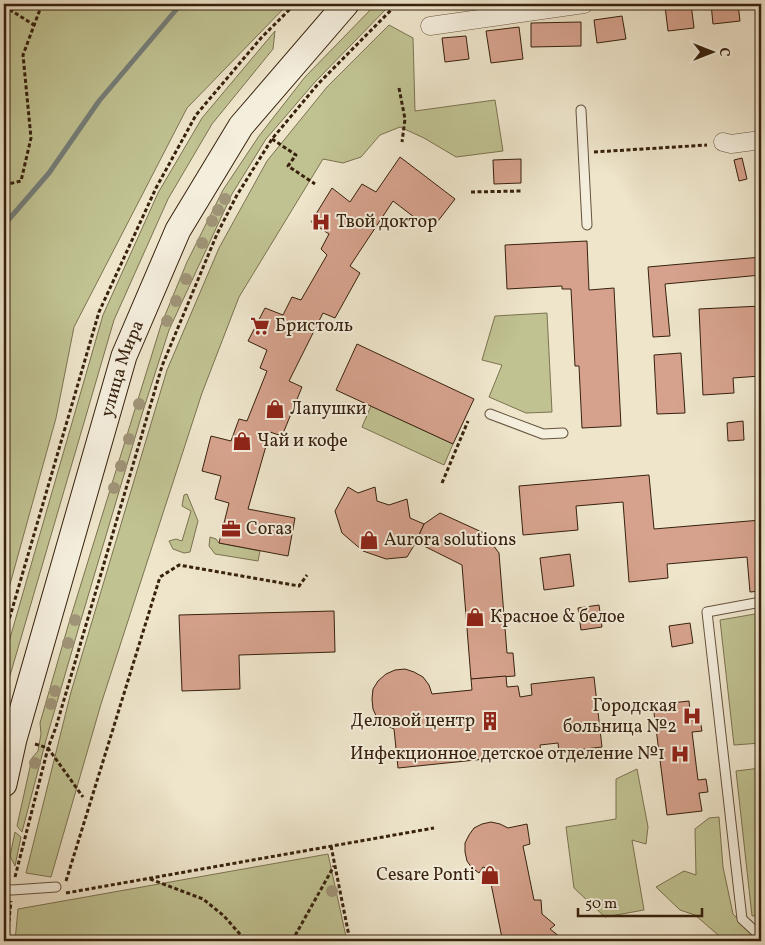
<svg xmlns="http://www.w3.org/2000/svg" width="765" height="945" font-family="Vollkorn,serif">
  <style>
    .green { fill: #c0c292; stroke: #7c7250 }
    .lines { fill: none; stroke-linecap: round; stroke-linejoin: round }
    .stream { stroke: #757e79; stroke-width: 5 }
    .building { fill: #d6a28d; stroke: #37210d }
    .lane-casing { stroke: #65523c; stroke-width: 11 }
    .street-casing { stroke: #65523c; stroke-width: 19 }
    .secondary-casing { stroke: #37210d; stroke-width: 27 }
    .path { stroke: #37210d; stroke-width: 3; stroke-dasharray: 4 2.5; stroke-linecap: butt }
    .lane { stroke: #f4eedd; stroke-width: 9 }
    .street { stroke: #f4eedd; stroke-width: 18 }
    .secondary { stroke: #f4eedd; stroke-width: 25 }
    .tree { fill: #a09478 }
    .labels { text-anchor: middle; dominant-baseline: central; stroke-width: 4; stroke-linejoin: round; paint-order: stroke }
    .poi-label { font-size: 18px; fill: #37210d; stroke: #f4eedd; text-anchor: start }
    .street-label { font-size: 18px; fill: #37210d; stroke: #f4eedd }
  </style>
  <rect width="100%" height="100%" fill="#eee5cb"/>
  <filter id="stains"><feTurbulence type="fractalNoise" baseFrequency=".004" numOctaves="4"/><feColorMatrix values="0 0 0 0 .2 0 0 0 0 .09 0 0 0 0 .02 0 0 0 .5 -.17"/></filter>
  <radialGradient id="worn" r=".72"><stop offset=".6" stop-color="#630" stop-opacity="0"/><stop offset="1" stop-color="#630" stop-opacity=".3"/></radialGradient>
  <g class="green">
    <path d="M4,4H288L187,108L74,327L56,418L4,606Z"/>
    <path d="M376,4H391L315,82L266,139L232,194L169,330L142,414L78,630L46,740L22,832L17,826L32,758L38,751L41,734L40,723L68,626L161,325L187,262L223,190L259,136L305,77Z"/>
    <path d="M389,25L413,38L415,111L495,100L503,151L456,157L424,138L400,127L380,135L361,157L343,163L323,159L239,297L202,393L101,704L51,877L26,873L71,692L167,370L219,248L267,161L327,87Z"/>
    <path d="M275,31L273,49L212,124L168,199L114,320L4,696V659L103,315L158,193L202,118Z"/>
    <path d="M547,313L552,412L526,413L489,397L502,365L482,360L495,316Z"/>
    <path d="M371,406L453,444L444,465L362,427Z"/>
    <path d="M187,494L198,521L190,552L184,553L173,549L169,541L176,539L182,541L191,511L182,506L184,495Z"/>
    <path d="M210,537L216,539L219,543L260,551L258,561L215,554L209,546Z"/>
    <path d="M761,613V743L734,745L720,620Z"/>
    <path d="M761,768V915L752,916L736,771Z"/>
    <path d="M637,769L648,827L646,844L632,840L644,910L605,917L574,888L566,827L616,819V779Z"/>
    <path d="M719,817L723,867L733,914L752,934L761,937V941H725L695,915L680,910L656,887L684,871L696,875L695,829L709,818Z"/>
    <path d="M15,832L21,837L15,866L10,856Z"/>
    <path d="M328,854L347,941H15L18,909Z"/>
  </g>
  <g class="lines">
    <path class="stream" d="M4,225L49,173L99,101L181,4"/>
  </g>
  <g class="building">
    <path d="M684,4H691L694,28L668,31L665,6Z"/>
    <path d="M711,4H738L740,21L713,24Z"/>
    <path d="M622,16L626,39L597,43L594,20Z"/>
    <path d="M581,22V46L531,47V23Z"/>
    <path d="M519,27L523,59L491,63L486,31Z"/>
    <path d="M466,36L469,59L445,62L442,38Z"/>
    <path d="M400,157L455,199L431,230L393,201L350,266L360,273L335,318L323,313L289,381L302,387L282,436L270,432L248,509L295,518L288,556L219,543L229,503L215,499L221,476L202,471L211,436L231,441L239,419L247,421L267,371L260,368L267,350L248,341L265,308L283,315L292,297L301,300L327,255L321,249L329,234L311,222L332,188L350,202L362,184L376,192Z"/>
    <path d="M742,158L747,179L739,181L734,160Z"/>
    <path d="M521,159V183L494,184L493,160Z"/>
    <path d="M761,179V220L756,180Z"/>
    <path d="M587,241L589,290L614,288L621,426L582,428L579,366H575L571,289H562V286L507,289L505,245Z"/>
    <path d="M761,257V275L665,284L670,336L653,337L648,267Z"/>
    <path d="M761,306V390L760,376L733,378L734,393L703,395L699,309Z"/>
    <path d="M357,344L474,399L453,444L336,390Z"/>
    <path d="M681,353L685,413L657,414L654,355Z"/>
    <path d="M743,421L744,440L728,441L727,423Z"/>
    <path d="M649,475L654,529L761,520V591L750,592L747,557L667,564L668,578L629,582L623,502L576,506L578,530L523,535L519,486Z"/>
    <path d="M348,487L358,493L375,487L377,501L389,505L407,499L410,518L424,524L416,542L407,557L386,559L363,551L342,533L335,511Z"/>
    <path d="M440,513L484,533L499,553L507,653H513L515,676L471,679L462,565L416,542L424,524Z"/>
    <path d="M570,554L574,586L544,590L540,558Z"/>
    <path d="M599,605L602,627L581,630L578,608Z"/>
    <path d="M334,611L335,652L239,655L240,689L182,691L179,615Z"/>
    <path d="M690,623L693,643L672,647L669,626Z"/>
    <path d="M405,669L414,672L423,677L429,685L432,694L472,690L471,679L506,676L507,687L518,686L520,697L532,695L531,684L594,677L602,747L559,752L558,743L540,745L541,757L524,759V755L398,768L394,729L385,725L377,718L373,709L372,699L373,689L378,681L386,674L395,670Z"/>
    <path d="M689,701L691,720L700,719L702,731L692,732L698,780L706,779L708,792L699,793L702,811L667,815L653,705Z"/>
    <path d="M491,822L500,824L508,828L527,824L530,844L523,846L534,900H541L542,914L555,925L550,929L565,941H505L502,938L488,869L483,867L479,873L472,868L467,861L465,852V843L469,835L474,828L482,824Z"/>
  </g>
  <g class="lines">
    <g class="lane-casing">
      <g id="lane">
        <path d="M581,110L587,225"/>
        <path d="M490,414L543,434L563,433"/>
        <path d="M761,602L707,612L742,919L756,932H761"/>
        <path d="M4,889L12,890L56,887"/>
      </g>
    </g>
    <g class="street-casing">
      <g id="street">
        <path d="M430,26L584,4"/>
        <path d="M723,142L731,144L761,140"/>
      </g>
    </g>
    <g class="secondary-casing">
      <g id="secondary">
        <path id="s1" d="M4,784L14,739L124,356L178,230L241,126L346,4"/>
      </g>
    </g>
    <g class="path">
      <path d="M4,6L34,25"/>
      <path d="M399,88L405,119L402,142"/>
      <path d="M272,139L296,155L288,166L315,184"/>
      <path d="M594,152L707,145"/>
      <path d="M4,185L21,181L31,138L23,55L42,4"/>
      <path d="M471,192L521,191"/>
      <path d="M442,483L468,421"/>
      <path d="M4,637L99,312L156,188L196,115L261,38L295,4"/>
      <path d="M35,744L48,748L83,797"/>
      <path d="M331,846L350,941"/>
      <path d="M15,877L48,748L56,727L162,366L217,234L237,195L272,139L318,84L397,4"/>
      <path d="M150,879L203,899L224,916L246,941"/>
      <path d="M66,881L160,577L179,565L299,586L307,575"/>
      <path d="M66,893L434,828"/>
      <path d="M7,941L11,901"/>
      <path d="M292,941L334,866"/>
    </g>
    <use href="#lane" class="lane"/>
    <use href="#street" class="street"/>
    <use href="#secondary" class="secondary"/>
  </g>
  <g class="tree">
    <circle cx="225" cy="199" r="6"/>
    <circle cx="218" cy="210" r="6"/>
    <circle cx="212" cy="221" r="6"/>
    <circle cx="202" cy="243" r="6"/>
    <circle cx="186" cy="279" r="6"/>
    <circle cx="176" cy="301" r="6"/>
    <circle cx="167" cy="321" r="6"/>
    <circle cx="139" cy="404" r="6"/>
    <circle cx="129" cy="439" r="6"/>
    <circle cx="121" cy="466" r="6"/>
    <circle cx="114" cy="488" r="6"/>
    <circle cx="75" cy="620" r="6"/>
    <circle cx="68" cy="643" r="6"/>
    <circle cx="55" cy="691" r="6"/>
    <circle cx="51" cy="704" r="6"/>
    <circle cx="35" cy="763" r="6"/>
    <circle cx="332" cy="891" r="6"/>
  </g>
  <defs>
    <g id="hospital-bare" transform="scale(1.5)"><path d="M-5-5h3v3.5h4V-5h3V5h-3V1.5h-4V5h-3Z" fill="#8f2418" stroke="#f4eedd" stroke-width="2.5" paint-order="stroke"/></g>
    <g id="supermarket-bare" transform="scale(1.5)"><path d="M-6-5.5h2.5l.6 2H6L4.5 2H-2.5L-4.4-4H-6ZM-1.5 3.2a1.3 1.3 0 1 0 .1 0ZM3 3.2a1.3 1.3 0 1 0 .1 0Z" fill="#8f2418" stroke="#f4eedd" stroke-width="2.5" paint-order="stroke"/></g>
    <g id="shop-bare" transform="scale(1.5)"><path d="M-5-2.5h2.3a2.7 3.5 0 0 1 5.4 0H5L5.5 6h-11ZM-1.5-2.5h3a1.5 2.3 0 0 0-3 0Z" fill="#8f2418" stroke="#f4eedd" stroke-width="2.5" paint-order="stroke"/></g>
    <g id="office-bare" transform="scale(1.5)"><path d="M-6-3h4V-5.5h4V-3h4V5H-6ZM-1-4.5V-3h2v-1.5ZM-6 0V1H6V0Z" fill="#8f2418" stroke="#f4eedd" stroke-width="2.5" paint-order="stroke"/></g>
    <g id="building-bare" transform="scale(1.5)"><path d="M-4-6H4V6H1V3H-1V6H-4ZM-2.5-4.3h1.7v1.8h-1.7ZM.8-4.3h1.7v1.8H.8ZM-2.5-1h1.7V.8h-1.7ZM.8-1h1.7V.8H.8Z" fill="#8f2418" stroke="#f4eedd" stroke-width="2.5" paint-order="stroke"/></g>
  </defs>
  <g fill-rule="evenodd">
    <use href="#hospital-bare" x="321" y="222"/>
    <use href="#supermarket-bare" x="260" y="326"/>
    <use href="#shop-bare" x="275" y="409"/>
    <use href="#shop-bare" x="242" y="441"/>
    <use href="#office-bare" x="231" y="529"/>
    <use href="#shop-bare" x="369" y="540"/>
    <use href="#shop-bare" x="475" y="617"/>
    <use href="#hospital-bare" x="692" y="716"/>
    <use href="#building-bare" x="490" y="721"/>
    <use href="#hospital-bare" x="680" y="754"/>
    <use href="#shop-bare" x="490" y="875"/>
  </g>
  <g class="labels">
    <g class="poi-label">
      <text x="336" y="222">Твой доктор</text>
      <text x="275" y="326">Бристоль</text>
      <text x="290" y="409">Лапушки</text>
      <text x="257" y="441">Чай и кофе</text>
      <text x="246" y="529">Согаз</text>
      <text x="384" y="540">Aurora solutions</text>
      <text x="490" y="617">Красное &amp; белое</text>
      <text x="677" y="706" text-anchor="end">Городская<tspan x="677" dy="21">больница №2</tspan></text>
      <text x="475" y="721" text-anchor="end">Деловой центр</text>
      <text x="665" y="754" text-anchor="end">Инфекционное детское отделение №1</text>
      <text x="475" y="875" text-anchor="end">Cesare Ponti</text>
    </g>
    <g class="street-label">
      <text stroke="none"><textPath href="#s1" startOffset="432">улица Мира</textPath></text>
    </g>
  </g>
  <rect width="765" height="945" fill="none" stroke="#eee5cb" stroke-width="20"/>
  <rect x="5" y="5" width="755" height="935" fill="none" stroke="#37210d" stroke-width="2.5"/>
  <rect x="10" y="10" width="745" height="925" fill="none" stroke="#37210d"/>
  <g transform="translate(712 52) rotate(90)" stroke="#f4eedd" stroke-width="4" paint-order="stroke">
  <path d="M0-4L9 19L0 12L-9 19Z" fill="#37210d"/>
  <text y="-8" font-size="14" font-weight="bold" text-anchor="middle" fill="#37210d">С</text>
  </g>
  <path d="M578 908v8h124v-8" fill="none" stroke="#37210d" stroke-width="2.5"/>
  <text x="585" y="908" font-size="15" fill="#37210d" stroke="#f4eedd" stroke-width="4" paint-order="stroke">50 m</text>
  <rect width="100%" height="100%" filter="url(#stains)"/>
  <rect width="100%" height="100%" fill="url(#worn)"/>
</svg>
